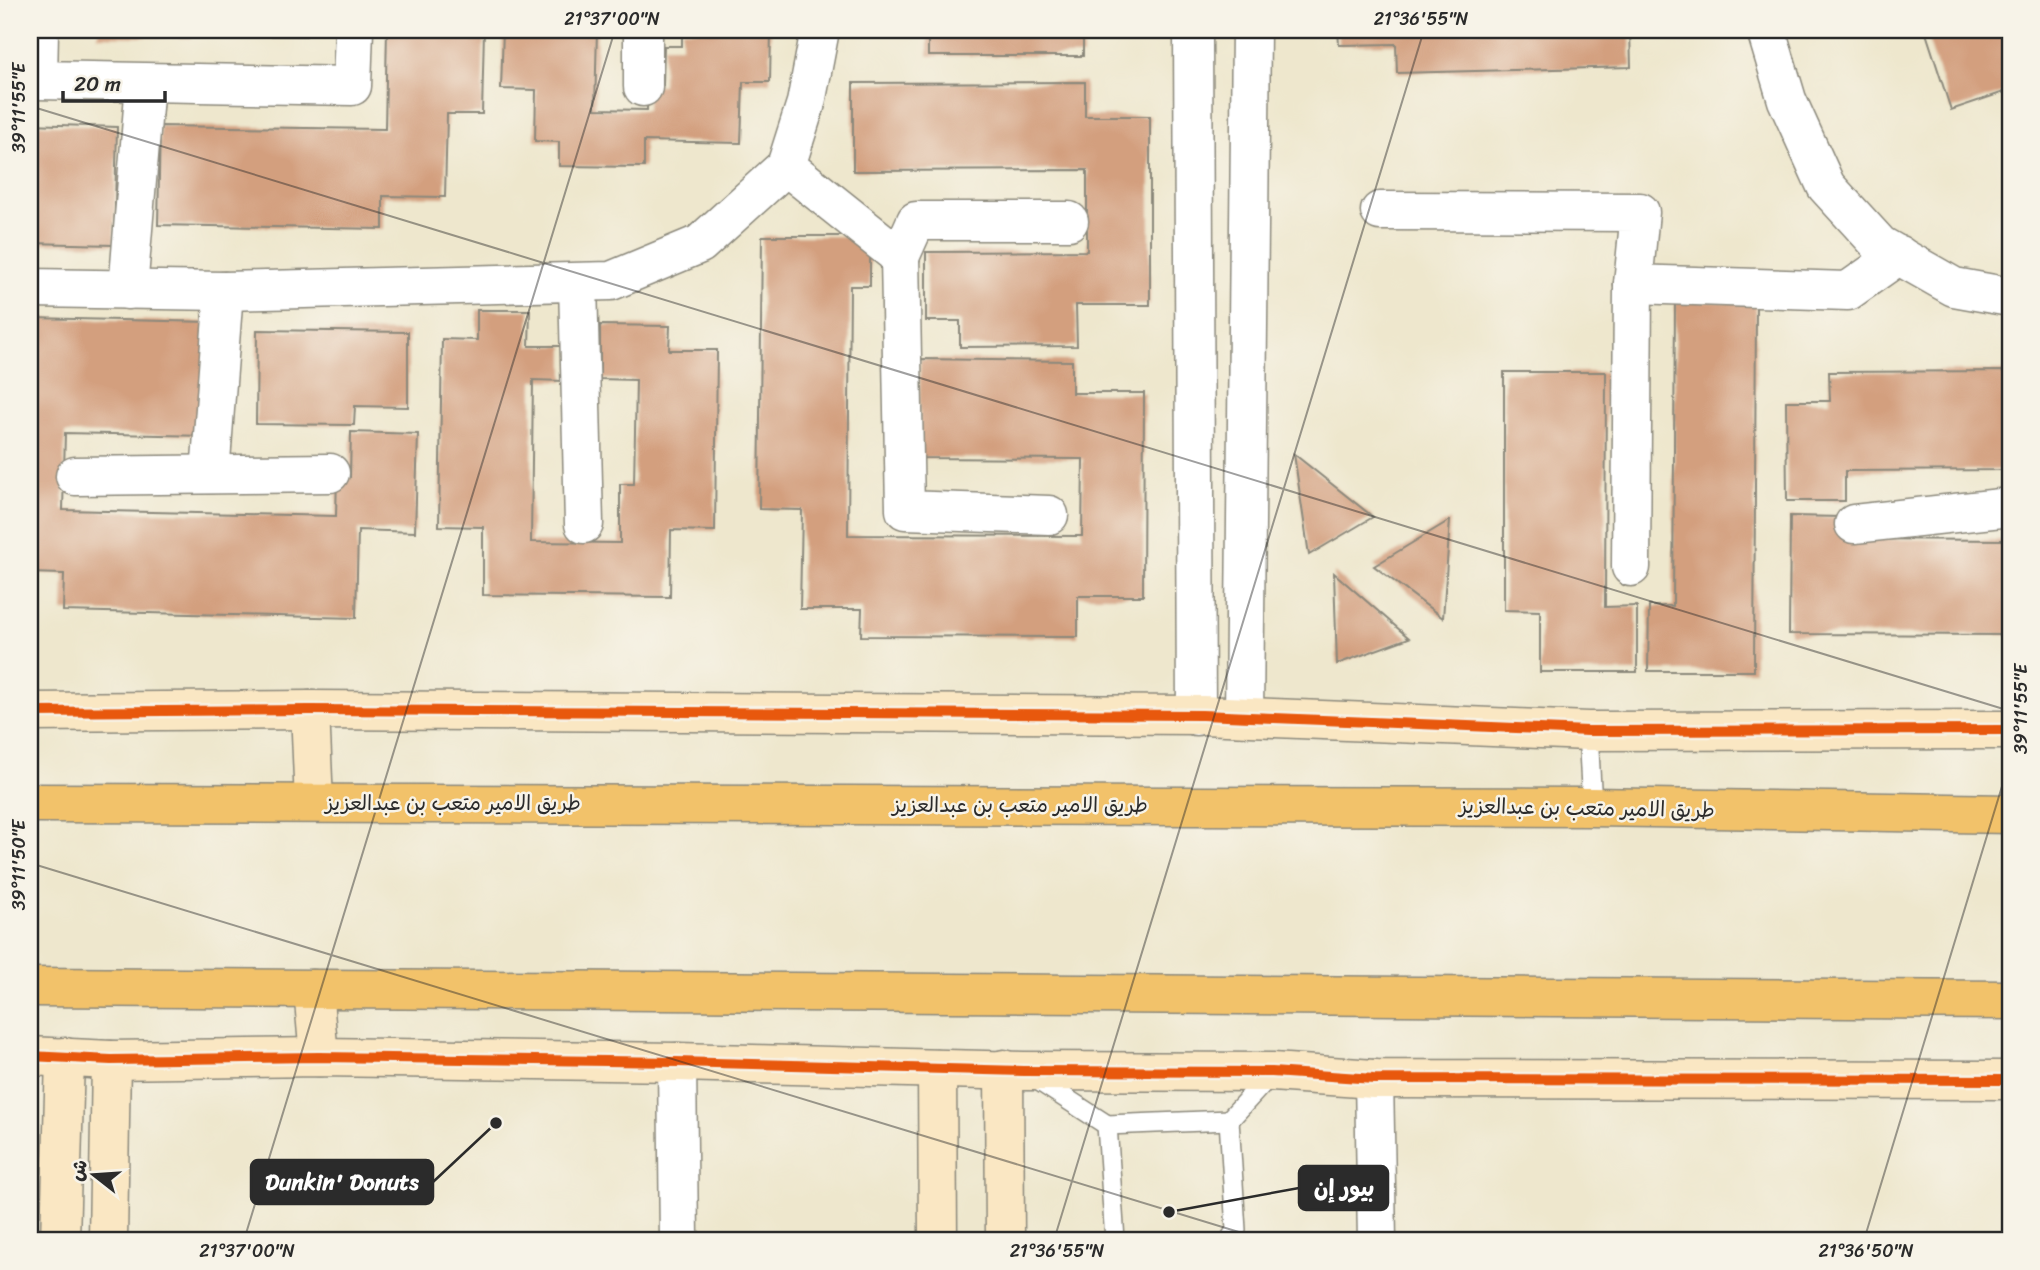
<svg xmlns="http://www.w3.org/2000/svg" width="2040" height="1270" font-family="Sriracha,'Playpen Sans Arabic',sans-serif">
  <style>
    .building { fill: #d39f7e }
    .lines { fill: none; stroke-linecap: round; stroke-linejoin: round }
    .lane-casing { stroke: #8c897c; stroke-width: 22 }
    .street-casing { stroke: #8c897c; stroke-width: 41 }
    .secondary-casing { stroke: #8c897c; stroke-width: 41 }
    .primary-casing { stroke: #8c897c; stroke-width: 41 }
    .lane { stroke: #fff; stroke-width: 19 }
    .street { stroke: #fff; stroke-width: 38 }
    .secondary { stroke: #fae7c3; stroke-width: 38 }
    .primary { stroke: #f2c26a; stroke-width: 38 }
    .cycleway-casing { stroke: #f7f3e8; stroke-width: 15 }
    .cycleway { stroke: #e8590c; stroke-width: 10 }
    .ticks { fill: none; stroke: #2b2b2b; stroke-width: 2; stroke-opacity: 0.45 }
    .labels { text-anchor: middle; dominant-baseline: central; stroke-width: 5; stroke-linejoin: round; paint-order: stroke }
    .street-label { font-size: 21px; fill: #2b2b2b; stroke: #f7f3e8 }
    .leader { fill: none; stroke: #2b2b2b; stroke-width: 2.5 }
    .callout-dot { fill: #2b2b2b; stroke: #f7f3e8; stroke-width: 2.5 }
    .callout { fill: #2b2b2b; stroke: #2b2b2b; stroke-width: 2.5 }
    .callout-label { font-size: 23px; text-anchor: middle; font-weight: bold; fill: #fff }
    .neatline { fill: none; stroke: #2b2b2b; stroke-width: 2.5 }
    .ticks-label { font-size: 18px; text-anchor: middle; fill: #2b2b2b }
  </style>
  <rect width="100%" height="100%" fill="#f7f3e8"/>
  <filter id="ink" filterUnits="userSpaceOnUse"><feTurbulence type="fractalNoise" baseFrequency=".0143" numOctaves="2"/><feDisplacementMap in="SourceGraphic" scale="14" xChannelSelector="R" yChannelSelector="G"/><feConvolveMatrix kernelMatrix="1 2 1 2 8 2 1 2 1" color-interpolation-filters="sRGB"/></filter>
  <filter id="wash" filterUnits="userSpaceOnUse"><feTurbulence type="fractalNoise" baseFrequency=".00686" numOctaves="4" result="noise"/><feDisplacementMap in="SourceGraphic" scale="28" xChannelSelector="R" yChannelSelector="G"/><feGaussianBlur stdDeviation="1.57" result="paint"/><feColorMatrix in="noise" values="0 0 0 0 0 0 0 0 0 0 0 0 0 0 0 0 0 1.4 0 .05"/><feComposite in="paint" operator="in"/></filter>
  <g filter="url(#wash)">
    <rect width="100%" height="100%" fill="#eee7cd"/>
    <g id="blocks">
      <g class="building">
        <path d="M98,30H192V38L98,36Z"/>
        <path d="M214,30H306V36L214,35Z"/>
        <path d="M387,30H484L482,114H447L445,197L383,196V229L158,225L160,126L385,129Z"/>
        <path d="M503,30H597L595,109L647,110L648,84L663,85L664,46H682V30H771L770,82H743L741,143L644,141V167L559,166V142L535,141L536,90L501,89Z"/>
        <rect x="928" y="30" width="155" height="26"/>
        <path d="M1338,30H1630L1631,67L1397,73L1396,44L1339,45Z"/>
        <path d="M1925,30H2010V90L1951,110Z"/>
        <path d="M1085,82V116H1150V305H1076L1077,346L960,347V321H926V252L1087,251V170L853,171V83Z"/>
        <path d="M30,124L117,127L114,245L30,243Z"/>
        <path d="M762,236H870V286H850L848,535L1082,536L1083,459L919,458L920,359L1072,361V393H1144L1143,596H1078V637L861,636L862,609H800L802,510L759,509Z"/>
        <path d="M1675,301L1756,302L1754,671H1648L1649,606H1673Z"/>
        <path d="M477,310H530L529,346H564V381L533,380L531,542L620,543V484H634L636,380L600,379V325L670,326L669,350H717L715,531L671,530L670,597L483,595V527L439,526L442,339L477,340Z"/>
        <path d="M30,318L210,322L207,436L65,433L63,510L336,516L337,477H350L351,432L418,434L415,532L358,530L356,618L63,611L64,574L30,573Z"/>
        <path d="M257,330L408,332V407L355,406L354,425L256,424Z"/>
        <path d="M2009,371V470L1845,471V501H1787L1786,401H1830L1829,372Z"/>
        <path d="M1504,372H1606L1605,607L1637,606V672H1540V611L1504,610Z"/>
        <path d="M1294,454L1373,517L1309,555Z"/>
        <path d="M1790,516L1843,517V539L2010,540V635L1789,634Z"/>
        <path d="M1450,520L1443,618L1374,566Z"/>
        <path d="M1334,573L1409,638L1337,664Z"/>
      </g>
    </g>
  </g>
  <g filter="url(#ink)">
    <use href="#blocks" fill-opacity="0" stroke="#8c897c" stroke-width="2"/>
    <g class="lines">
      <g class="lane-casing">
        <g id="lane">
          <path d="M1588,731L1592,807"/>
          <path d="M1033,1077L1107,1125L1229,1120L1272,1073"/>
          <path d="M1229,1120L1236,1230L1230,1240"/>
          <path d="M1107,1125L1115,1240"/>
        </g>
      </g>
      <g class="street-casing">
        <g id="street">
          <path d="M39,30L38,80L352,86L354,30"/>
          <path d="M1193,30L1196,716"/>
          <path d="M1766,30L1787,100L1826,186L1880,245L1954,287L2010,297"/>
          <path d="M643,87V30"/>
          <path d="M786,166L900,257L905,510L1049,515"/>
          <path d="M1380,211L1640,212L1633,284L1631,567"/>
          <path d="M900,257L916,221H1069"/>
          <path d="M578,283L584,524"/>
          <path d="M1633,284L1848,291L1899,255"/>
          <path d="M30,288L224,291L611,281L700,244L786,166L806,103L820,30"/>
          <path d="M128,290L145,83"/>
          <path d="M210,474L224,291"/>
          <path d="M75,476L330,473"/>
          <path d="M1854,524L2010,507"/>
          <path d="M1244,716L1251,30"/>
          <path d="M677,1062L679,1240"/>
          <path d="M1374,1079L1377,1240"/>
        </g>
      </g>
      <g class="secondary-casing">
        <g id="secondary">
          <path d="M310,710L314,803"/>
          <path d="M30,712L310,710L1202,715L1588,731L2010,730"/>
          <path d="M313,989L319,1057"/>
          <path d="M30,1056L111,1060L319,1057L677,1062L1023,1071L1272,1072L1374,1079L2010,1080"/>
          <path d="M937,1069L938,1240"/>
          <path d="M1004,1069L1005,1240"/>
          <path d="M60,1240L65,1057"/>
          <path d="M108,1240L111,1060"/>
        </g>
      </g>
      <g class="primary-casing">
        <g id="primary">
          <path d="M30,803L1592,807L2010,814"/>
          <path d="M30,987L2010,1000"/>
        </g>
      </g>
      <use href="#lane" class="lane"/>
      <use href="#street" class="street"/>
      <use href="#secondary" class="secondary"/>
      <use href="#primary" class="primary"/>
      <g class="cycleway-casing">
        <g id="cycleway">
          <path d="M30,712L310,710L1202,715L1588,731L2010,730"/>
          <path d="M30,1056L111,1060L319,1057L677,1062L1023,1071L1272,1072L1374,1079L2010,1080"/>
        </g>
      </g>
      <use href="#cycleway" class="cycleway"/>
    </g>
  </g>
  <path class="ticks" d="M30,106L2010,711M30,863L1265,1240M244,1240L615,30M1054,1240L1424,30M1864,1240L2010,760"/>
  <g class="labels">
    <g class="street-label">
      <text x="453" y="803">طريق الامير متعب بن عبدالعزيز</text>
      <text x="1020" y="805">طريق الامير متعب بن عبدالعزيز</text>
      <text transform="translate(1587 808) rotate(1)">طريق الامير متعب بن عبدالعزيز</text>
    </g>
  </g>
  <path class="leader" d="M496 1123L433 1182M1169 1212L1299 1188"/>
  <g class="callout-dot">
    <circle cx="496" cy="1123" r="7"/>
    <circle cx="1169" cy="1212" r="7"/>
  </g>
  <g class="callout">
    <rect x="251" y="1160" width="182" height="44" rx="7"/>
    <rect x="1299" y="1166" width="89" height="44" rx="7"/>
  </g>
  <g class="callout-label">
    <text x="342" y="1190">Dunkin' Donuts</text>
    <text x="1344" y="1196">بيور إن</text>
  </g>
  <rect width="2040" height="1270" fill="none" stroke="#f7f3e8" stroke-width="77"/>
  <g transform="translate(94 1175) rotate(287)" stroke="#f7f3e8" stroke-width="5" paint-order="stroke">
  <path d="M0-5L12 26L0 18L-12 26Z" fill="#2b2b2b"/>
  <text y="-10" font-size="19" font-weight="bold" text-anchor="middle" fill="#2b2b2b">ش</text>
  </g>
  <path d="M63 91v10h102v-10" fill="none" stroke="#2b2b2b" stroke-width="3.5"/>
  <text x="74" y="91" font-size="21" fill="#2b2b2b" stroke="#f7f3e8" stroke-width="5" paint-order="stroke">20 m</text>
  <rect x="38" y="38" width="1964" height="1194" class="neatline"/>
  <g class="ticks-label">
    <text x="612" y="25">21°37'00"N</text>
    <text x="1421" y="25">21°36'55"N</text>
    <text transform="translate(19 108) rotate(-90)" y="6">39°11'55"E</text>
    <text transform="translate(2021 709) rotate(-90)" y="6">39°11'55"E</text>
    <text transform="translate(19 865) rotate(-90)" y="6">39°11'50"E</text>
    <text x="247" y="1257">21°37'00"N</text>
    <text x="1057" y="1257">21°36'55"N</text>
    <text x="1866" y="1257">21°36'50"N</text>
  </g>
</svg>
